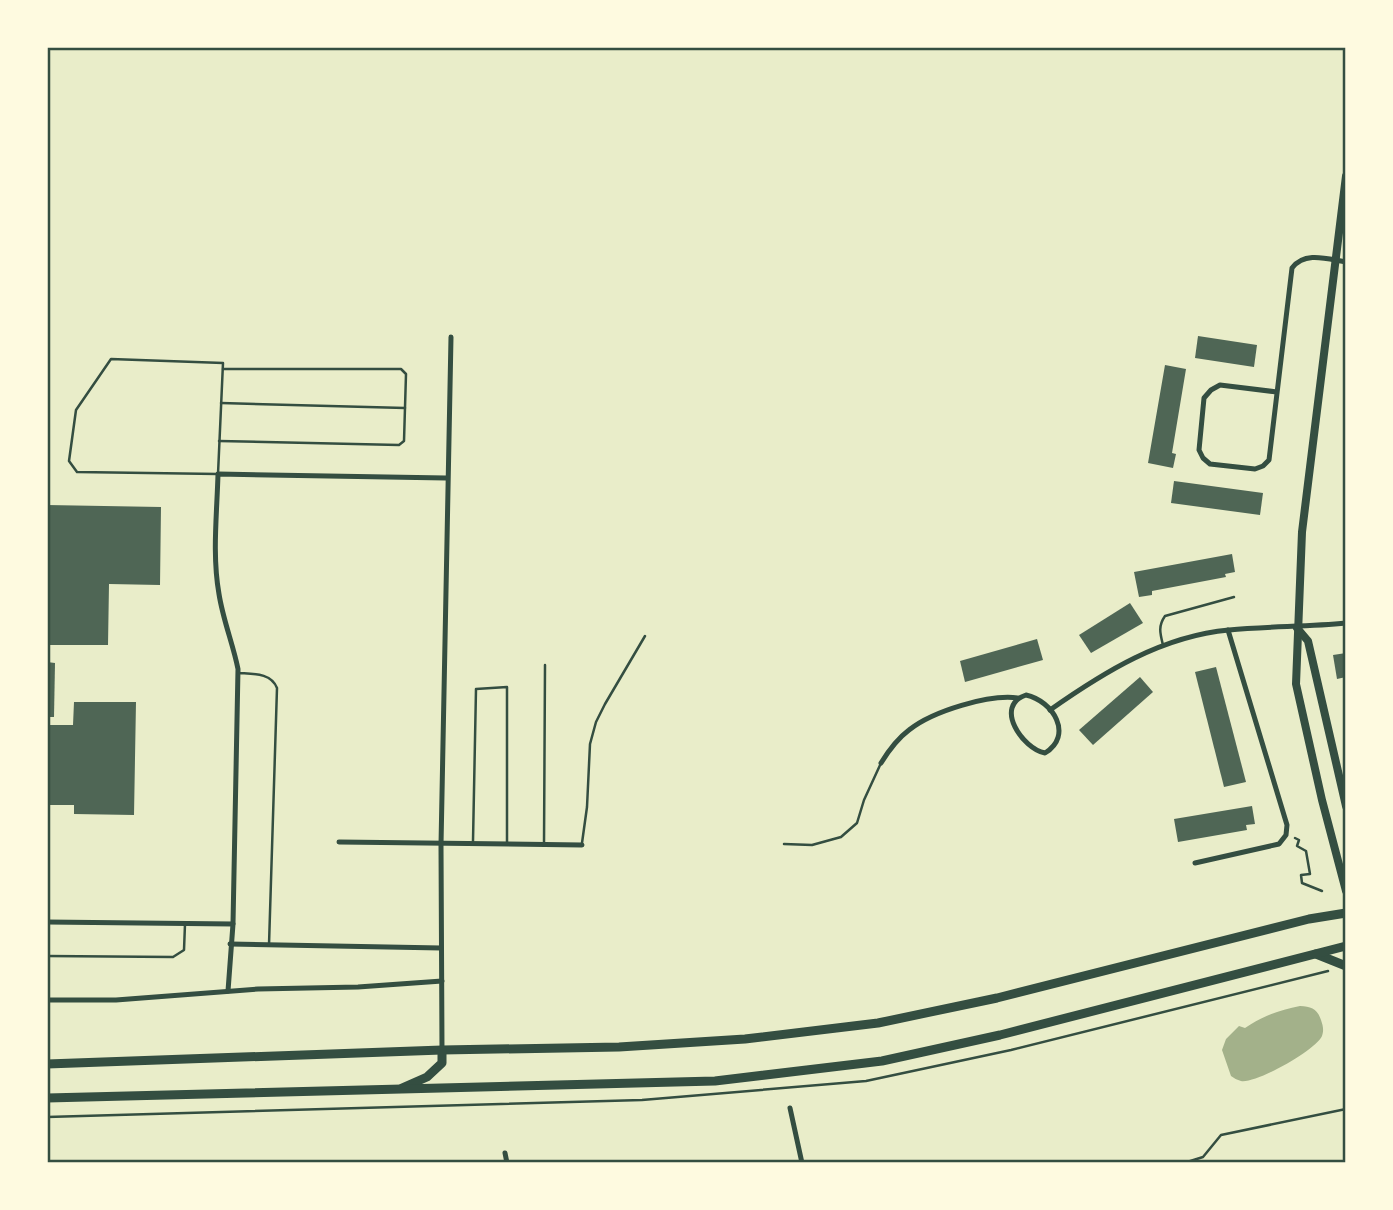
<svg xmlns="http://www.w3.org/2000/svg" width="1393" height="1210" font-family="Roboto,sans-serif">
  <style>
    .water { fill: #a3b18a }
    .building { fill: #4f6655 }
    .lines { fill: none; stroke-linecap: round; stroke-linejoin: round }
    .path { stroke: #344e41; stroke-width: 2.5 }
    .service { stroke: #344e41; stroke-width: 2.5 }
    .minor { stroke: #344e41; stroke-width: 5 }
    .secondary { stroke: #344e41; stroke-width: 8 }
    .primary { stroke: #344e41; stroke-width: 9 }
    .neatline { fill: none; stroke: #344e41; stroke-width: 2.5 }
  </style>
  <rect width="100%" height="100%" fill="#e9edc9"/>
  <path class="water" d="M1300,1006C1311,1007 1317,1008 1321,1020C1323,1026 1324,1030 1322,1036C1316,1050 1256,1084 1241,1081C1237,1080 1234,1078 1231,1076L1222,1050L1226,1039L1239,1026L1245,1028C1263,1016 1279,1010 1300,1006Z"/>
  <g class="building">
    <path d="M1198,336L1257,345L1254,367L1195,358Z"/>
    <path d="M1165,365L1186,369L1172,453L1176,454L1173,468L1148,463Z"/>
    <path d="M1174,481L1263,493L1260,515L1171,503Z"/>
    <path d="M47,505L161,507L160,585L109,584L108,645H47Z"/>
    <path d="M1232,554L1235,572L1225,574L1226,577L1152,591V595L1139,597L1134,572Z"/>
    <path d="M1130,603L1143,623L1091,653L1079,635Z"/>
    <path d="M1037,639L1043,660L965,682L960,661Z"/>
    <path d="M1346,653V677L1337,679L1333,655Z"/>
    <path d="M47,662L55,663L54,717H47Z"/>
    <path d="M1216,667L1246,782L1224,787L1195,672Z"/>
    <path d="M1140,677L1153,692L1093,745L1079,730Z"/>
    <path d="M74,702H136L134,815L74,814V805H47V725H73Z"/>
    <path d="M1252,806L1255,824L1246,825L1247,830L1178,842L1174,819Z"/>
  </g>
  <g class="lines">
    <g class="path">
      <path d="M1295,838L1299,840L1297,846L1306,851L1310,874L1301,875L1302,883L1322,891"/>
      <path d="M47,1117L642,1100L866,1081L1011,1050L1328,971"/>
    </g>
    <g class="service">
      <path d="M111,359L223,363L218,474L77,472L69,461L76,410Z"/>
      <path d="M221,403L405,408"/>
      <path d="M219,441L399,445L404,441L406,374L401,369H223"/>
      <path d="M1163,645C1160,633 1158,626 1165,616L1234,597"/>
      <path d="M239,673C254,674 271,673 277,688L269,945"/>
      <path d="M473,841L476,689L507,687V843"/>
      <path d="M582,843L587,807L590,744L596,722L605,704L645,636"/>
      <path d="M784,844L812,845L841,837L857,823L864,800L881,763"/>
      <path d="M544,845L545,665"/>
      <path d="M47,956L173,957L184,950L185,924"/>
      <path d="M1184,1163L1203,1157L1221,1135L1346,1109"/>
    </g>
    <g class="minor">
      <path d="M1277,392L1220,385L1211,390L1204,398L1199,450L1203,458L1210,464L1255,469L1263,466L1269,460L1292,268C1305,251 1327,259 1346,262"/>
      <path d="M1026,695C1053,701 1074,735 1045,753C1023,749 993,706 1026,695Z"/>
      <path d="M1050,710C1104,672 1162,636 1229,630C1267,626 1307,627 1346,623"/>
      <path d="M881,763C889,750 897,739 909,730C933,711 989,694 1018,698"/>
      <path d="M339,842L582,845"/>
      <path d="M1195,863L1279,844L1286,835L1287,825L1228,630"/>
      <path d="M47,922L233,924"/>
      <path d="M230,944L441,948"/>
      <path d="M228,991L233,924L238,669C233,644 223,620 219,594C212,555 217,513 218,474L446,478"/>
      <path d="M47,1000H116L258,989L358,987L442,981"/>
      <path d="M442,1050L441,845L451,337"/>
      <path d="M790,1108L802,1163"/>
      <path d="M505,1153L507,1163"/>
    </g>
    <g class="secondary">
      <path d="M1346,176L1302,532L1296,684L1322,800L1346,891"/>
      <path d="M1297,628L1308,641L1346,806"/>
    </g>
    <g class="primary">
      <path d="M1316,954L1346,966"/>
      <path d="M47,1064L442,1050L619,1047L745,1039L878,1023L997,998L1309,919L1346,913"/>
      <path d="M402,1088L427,1077L442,1063V1050"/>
      <path d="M47,1098L715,1081L882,1061L1000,1035L1346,946"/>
    </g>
  </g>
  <rect width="1393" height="1210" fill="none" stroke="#fefae0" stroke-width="98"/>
  <rect x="49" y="49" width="1295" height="1112" class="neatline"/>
</svg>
